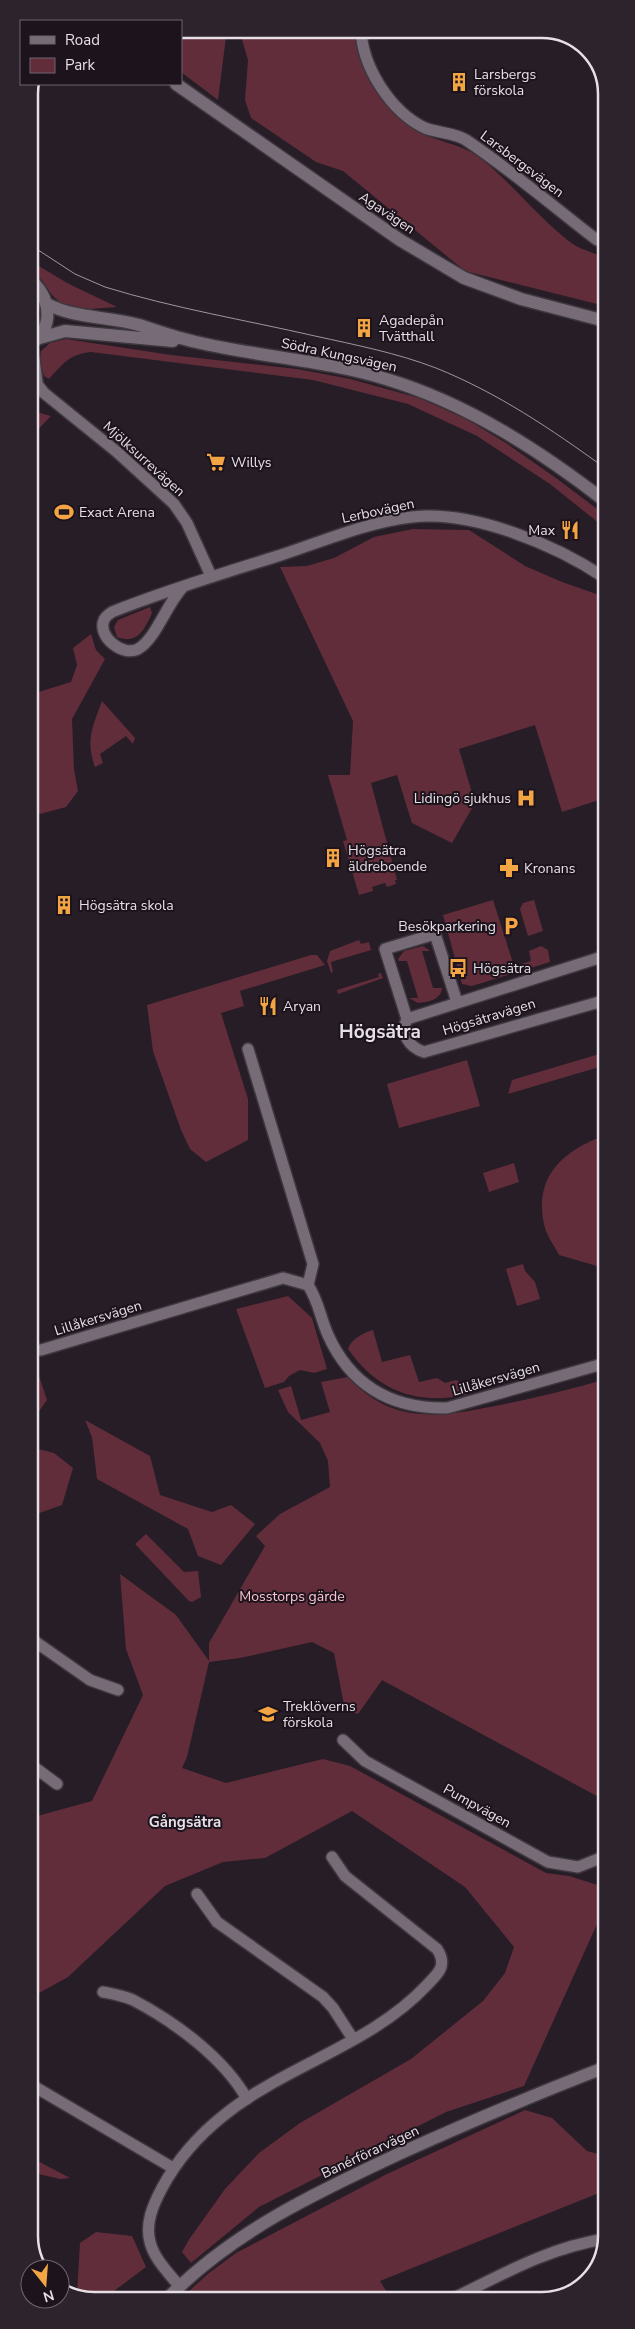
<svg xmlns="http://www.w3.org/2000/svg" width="635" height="2329" font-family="'Nunito Sans',sans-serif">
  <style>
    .green { fill: #622d3a }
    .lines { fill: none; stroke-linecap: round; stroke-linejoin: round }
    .street-casing { stroke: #3e373e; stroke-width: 14 }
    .secondary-casing { stroke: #3e373e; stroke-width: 15 }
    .street { stroke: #766b76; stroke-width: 11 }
    .secondary { stroke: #766b76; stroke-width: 12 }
    .tram { stroke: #9e969e; stroke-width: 1 }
    .labels { text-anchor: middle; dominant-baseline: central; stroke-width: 4; stroke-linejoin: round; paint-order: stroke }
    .poi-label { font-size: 14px; fill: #e6dfe6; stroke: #1c131c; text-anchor: start }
    .street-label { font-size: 14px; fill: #e6dfe6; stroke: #1c131c }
    .park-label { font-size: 14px; fill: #fbc3cd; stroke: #1c131c }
    .neighbourhood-label { font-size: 15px; font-weight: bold; fill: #e6dfe6; stroke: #1c131c }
    .district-label { font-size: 19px; font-weight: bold; fill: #e6dfe6; stroke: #1c131c }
    .rim { fill: none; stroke: #e6dfe6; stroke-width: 2.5 }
  </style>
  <rect width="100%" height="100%" fill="#261d26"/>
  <g class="green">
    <path d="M181,29H227L218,100L181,72Z"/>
    <path d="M239,29H354C356,67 383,111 415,130C438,143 463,143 484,161C514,186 539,218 570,242C577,248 589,251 598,255L605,246V306L465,271L343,171L316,162L251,118L245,100L248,60Z"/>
    <path d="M29,260L67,283L117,307L90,309L64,306L52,295L42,280L29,271Z"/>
    <path d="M29,295C38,306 39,320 29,331Z"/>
    <path d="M66,339L171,355L297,369L350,379L419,398L466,419L506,443L556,478L605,515V528L550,484L477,436L408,404L313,380L91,352C68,355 64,363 49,379L44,376L40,361L41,351L50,343Z"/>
    <path d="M29,410L51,416L29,439Z"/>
    <path d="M413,529L469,530L525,566L562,582L605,597V798L562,812L535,725L459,749L475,803L452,843L412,823L397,775L371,783L397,880H395L396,884L387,887L385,883L372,887L373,891L359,895L343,841L347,840L328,775H350L353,721L280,567L307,566L334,558L374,537Z"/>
    <path d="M150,607L152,613C145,629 137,645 117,637L114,627L118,620Z"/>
    <path d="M91,634L96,650L105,659L72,719L74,770L78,791L66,807L29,817V695L71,682L77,665L73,648Z"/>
    <path d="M102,701L135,738L133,744L126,736L100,754L103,763L95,767C85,740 93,726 102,701Z"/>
    <path d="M493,900L514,966L531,961L529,951L541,946L548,950L550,962L472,986L462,984L443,915Z"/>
    <path d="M534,900L543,931L528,936L520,909L523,903Z"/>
    <path d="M359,940L361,944L369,942L371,950L331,962L333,972L331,973L327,961L330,951Z"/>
    <path d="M423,946L430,951H422L433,988H442C441,1000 428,1002 418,1003L409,998H418L407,961H399L398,959L404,951Z"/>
    <path d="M311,955H317L325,965L240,991L244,1006L221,1013L248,1099V1140L206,1162L190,1149L181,1130L153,1051L147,1005Z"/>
    <path d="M381,973L383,978L338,994L337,990L379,977L378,974Z"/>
    <path d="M606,1052V1065L508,1094L512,1080Z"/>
    <path d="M467,1060L480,1106L399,1128L387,1084Z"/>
    <path d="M606,1135V1262L597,1266L559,1255C555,1247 549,1239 546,1231C531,1179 561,1151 606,1135Z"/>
    <path d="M514,1163L519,1182L489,1192L483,1173Z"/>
    <path d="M523,1264L525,1271L535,1282L540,1299L517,1306L506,1269Z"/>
    <path d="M288,1296L312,1318L327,1369L314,1373L300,1370L289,1376L284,1382L265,1388L236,1309Z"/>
    <path d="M373,1330L382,1362L410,1355L419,1382L437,1378L445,1383L456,1380L463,1384L466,1395C415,1405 378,1391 348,1349C351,1339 363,1333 373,1330Z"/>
    <path d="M30,1349L47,1400L33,1420H30Z"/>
    <path d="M348,1377C394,1428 446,1416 505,1404C539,1397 572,1389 606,1379V1801L382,1680L358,1714L345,1710L334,1653L312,1642L240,1658L209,1662L187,1757L182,1768L226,1783L323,1759L350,1766L546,1873L569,1876L604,1887L606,1904L524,2086L446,2112L259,2207L191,2263L182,2252L190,2238L225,2189L259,2153L300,2123L411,2059L483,2001L505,1973L514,1947L465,1887L352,1811L265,1858L223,1862L165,1886L68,1977L30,1998V1818L92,1801L143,1695L126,1649L120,1574L176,1615L209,1661V1643L265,1546L256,1536L280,1514L330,1487L328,1461L320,1443L288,1412L278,1390L291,1386L301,1420L330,1412L321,1382Z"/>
    <path d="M85,1420L150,1456L160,1495L212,1512L231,1505L255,1524L221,1565L198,1556L188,1529L97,1479L92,1437Z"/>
    <path d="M30,1447L54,1453L73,1468L62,1505L31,1516Z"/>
    <path d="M146,1534L184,1572L198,1571L201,1597L192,1602L189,1601L135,1544Z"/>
    <path d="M525,2110L552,2118L587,2151L606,2156V2185L604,2191L380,2281L391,2299L179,2300L209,2273L236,2253L387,2174Z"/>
    <path d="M30,2157L70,2178L60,2179L30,2172Z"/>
    <path d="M96,2232L132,2236L146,2267L110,2294V2300H89L77,2295L80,2243Z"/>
  </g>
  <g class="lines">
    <g class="street-casing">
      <g id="street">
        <path d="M361,29C362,67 391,112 425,128C438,133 455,133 466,140C511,170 554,207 597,240"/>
        <path d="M32,343L37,382"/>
        <path d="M29,374L44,393L117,452L174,504L187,523L211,576"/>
        <path d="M183,587C167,603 156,639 138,649C122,657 97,636 104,620C105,617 109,614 112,612C167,590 224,573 281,555C324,541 367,522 412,517C473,510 556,545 605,578"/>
        <path d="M457,1002L435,934L385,949L407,1019L605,956"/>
        <path d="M407,1019C400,1034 409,1047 424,1052L606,1000"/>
        <path d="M248,1049L313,1264L308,1285"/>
        <path d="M41,1350L283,1278L308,1285C319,1302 320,1317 328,1335C351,1386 391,1409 447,1408L606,1363"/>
        <path d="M30,1638L90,1680L118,1690"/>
        <path d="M343,1740L365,1761L548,1862L578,1867L598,1859L606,1862"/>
        <path d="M30,1764L57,1784"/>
        <path d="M197,1894L217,1922L323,1997L333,2008L353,2039"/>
        <path d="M103,1992C113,1994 124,1996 133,2000C175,2022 224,2058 247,2099"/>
        <path d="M30,2084L173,2168"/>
        <path d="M179,2286C169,2273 154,2259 150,2242C145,2223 153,2205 162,2188C177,2160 198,2136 223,2116C286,2065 371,2045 427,1985C432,1979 439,1974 441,1967C443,1960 441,1955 437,1949L345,1876L332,1857"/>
        <path d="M452,2299C501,2275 550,2247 605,2239"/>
      </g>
    </g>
    <g class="secondary-casing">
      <g id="secondary">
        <path d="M176,84L400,240L464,278L521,299L605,321"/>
        <path d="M29,279C51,295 56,329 29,345"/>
        <path d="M47,304C76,319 108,316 139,325C158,331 177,338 196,342C259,357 324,360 386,379C466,403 539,450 605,501"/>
        <path d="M36,339L65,331L173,341"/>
        <path d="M166,2300C231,2232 319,2191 403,2152C470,2122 538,2093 606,2067"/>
      </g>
    </g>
    <use href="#street" class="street"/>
    <use href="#secondary" class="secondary"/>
    <path class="tram" d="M29,244L75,274L105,287C173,308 245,320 315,336C356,345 397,353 436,368C498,393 551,429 605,468"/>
  </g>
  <defs>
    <g id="building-bare" transform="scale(1.5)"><path d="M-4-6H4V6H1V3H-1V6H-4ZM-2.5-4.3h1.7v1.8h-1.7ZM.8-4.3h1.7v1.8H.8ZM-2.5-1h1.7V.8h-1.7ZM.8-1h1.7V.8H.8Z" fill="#f3a443" stroke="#1c131c" stroke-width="2.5" paint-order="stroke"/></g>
    <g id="supermarket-bare" transform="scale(1.5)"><path d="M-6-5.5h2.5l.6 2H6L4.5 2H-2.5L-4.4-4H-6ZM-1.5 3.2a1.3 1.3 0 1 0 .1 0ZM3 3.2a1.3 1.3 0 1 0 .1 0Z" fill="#f3a443" stroke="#1c131c" stroke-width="2.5" paint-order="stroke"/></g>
    <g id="stadium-bare" transform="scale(1.5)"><path d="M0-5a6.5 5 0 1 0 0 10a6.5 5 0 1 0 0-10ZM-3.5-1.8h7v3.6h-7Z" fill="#f3a443" stroke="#1c131c" stroke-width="2.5" paint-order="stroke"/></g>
    <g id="restaurant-bare" transform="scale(1.5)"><path d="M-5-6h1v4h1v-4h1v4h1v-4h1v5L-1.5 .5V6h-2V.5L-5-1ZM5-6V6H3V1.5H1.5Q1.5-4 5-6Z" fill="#f3a443" stroke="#1c131c" stroke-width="2.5" paint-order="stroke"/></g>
    <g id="hospital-bare" transform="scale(1.5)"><path d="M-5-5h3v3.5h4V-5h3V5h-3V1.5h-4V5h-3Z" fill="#f3a443" stroke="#1c131c" stroke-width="2.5" paint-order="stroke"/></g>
    <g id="pharmacy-bare" transform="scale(1.5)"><path d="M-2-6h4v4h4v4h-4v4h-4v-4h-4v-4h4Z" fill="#f3a443" stroke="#1c131c" stroke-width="2.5" paint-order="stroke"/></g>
    <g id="parking-bare" transform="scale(1.5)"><path d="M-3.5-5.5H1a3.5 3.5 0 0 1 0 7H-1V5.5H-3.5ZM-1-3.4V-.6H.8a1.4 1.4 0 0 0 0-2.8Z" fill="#f3a443" stroke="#1c131c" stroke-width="2.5" paint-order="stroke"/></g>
    <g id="bus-bare" transform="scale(1.5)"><path d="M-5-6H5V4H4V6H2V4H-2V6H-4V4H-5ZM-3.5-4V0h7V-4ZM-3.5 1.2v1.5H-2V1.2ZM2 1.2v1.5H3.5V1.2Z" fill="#f3a443" stroke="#1c131c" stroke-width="2.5" paint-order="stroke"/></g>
    <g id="school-bare" transform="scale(1.5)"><path d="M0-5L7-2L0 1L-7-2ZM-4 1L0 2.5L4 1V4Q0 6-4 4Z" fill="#f3a443" stroke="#1c131c" stroke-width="2.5" paint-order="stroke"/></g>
  </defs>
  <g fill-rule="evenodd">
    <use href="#building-bare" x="459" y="82"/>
    <use href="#building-bare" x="364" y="328"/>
    <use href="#supermarket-bare" x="216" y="462"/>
    <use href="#stadium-bare" x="64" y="512"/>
    <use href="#restaurant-bare" x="570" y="530"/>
    <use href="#hospital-bare" x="526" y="798"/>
    <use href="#building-bare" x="333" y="858"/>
    <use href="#pharmacy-bare" x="509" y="868"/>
    <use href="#building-bare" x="64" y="905"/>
    <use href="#parking-bare" x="511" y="926"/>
    <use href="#bus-bare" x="458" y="968"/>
    <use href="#restaurant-bare" x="268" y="1006"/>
    <use href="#school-bare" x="268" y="1714"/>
  </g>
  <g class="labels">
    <g class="poi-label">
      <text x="474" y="74">Larsbergs<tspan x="474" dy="16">förskola</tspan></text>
      <text x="379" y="320">Agadepån<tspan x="379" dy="16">Tvätthall</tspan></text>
      <text x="231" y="462">Willys</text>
      <text x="79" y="512">Exact Arena</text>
      <text x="555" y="530" text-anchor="end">Max</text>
      <text x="511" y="798" text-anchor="end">Lidingö sjukhus</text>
      <text x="348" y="850">Högsätra<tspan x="348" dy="16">äldreboende</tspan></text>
      <text x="524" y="868">Kronans</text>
      <text x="79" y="905">Högsätra skola</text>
      <text x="496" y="926" text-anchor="end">Besökparkering</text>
      <text x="473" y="968">Högsätra</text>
      <text x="283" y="1006">Aryan</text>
      <text x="283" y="1706">Treklöverns<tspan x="283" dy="16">förskola</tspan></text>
    </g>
    <g class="street-label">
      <text transform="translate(522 164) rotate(37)">Larsbergsvägen</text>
      <text transform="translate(387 213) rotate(34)">Agavägen</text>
      <text transform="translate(339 355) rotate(12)">Södra Kungsvägen</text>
      <text transform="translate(144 459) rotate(42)">Mjölksurrevägen</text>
      <text transform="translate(378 511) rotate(-12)">Lerbovägen</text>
      <text transform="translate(489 1017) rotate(-17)">Högsätravägen</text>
      <text transform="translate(98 1318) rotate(-17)">Lillåkersvägen</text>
      <text transform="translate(496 1379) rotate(-16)">Lillåkersvägen</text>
      <text transform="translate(477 1806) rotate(29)">Pumpvägen</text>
      <text transform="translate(370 2152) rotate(-25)">Banérförarvägen</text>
    </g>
    <g class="park-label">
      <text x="292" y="1596">Mosstorps gärde</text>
    </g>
    <g class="neighbourhood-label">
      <text x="185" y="1822">Gångsätra</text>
    </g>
    <g class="district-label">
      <text x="380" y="1032">Högsätra</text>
    </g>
  </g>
  <path d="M0 0H635V2329H0ZM94 38H542A56 56 0 0 1 598 94V2236A56 56 0 0 1 542 2292H94A56 56 0 0 1 38 2236V94A56 56 0 0 1 94 38Z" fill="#2c232c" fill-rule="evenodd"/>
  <path class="rim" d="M94 38H542A56 56 0 0 1 598 94V2236A56 56 0 0 1 542 2292H94A56 56 0 0 1 38 2236V94A56 56 0 0 1 94 38Z"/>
  <rect x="20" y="20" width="162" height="65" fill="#1c131c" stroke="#6d656d"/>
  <rect x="30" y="36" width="25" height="8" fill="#766b76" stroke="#6d656d"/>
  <text x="65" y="45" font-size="15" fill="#e6dfe6">Road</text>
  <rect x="30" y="58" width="25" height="15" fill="#622d3a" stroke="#6d656d"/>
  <text x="65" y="70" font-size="15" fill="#e6dfe6">Park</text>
  <g transform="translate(45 2284) rotate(163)"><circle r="24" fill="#1c131c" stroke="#6d656d"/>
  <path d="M0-4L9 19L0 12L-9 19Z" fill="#f3a443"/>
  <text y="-8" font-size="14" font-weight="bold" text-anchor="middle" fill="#e6dfe6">N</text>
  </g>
</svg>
